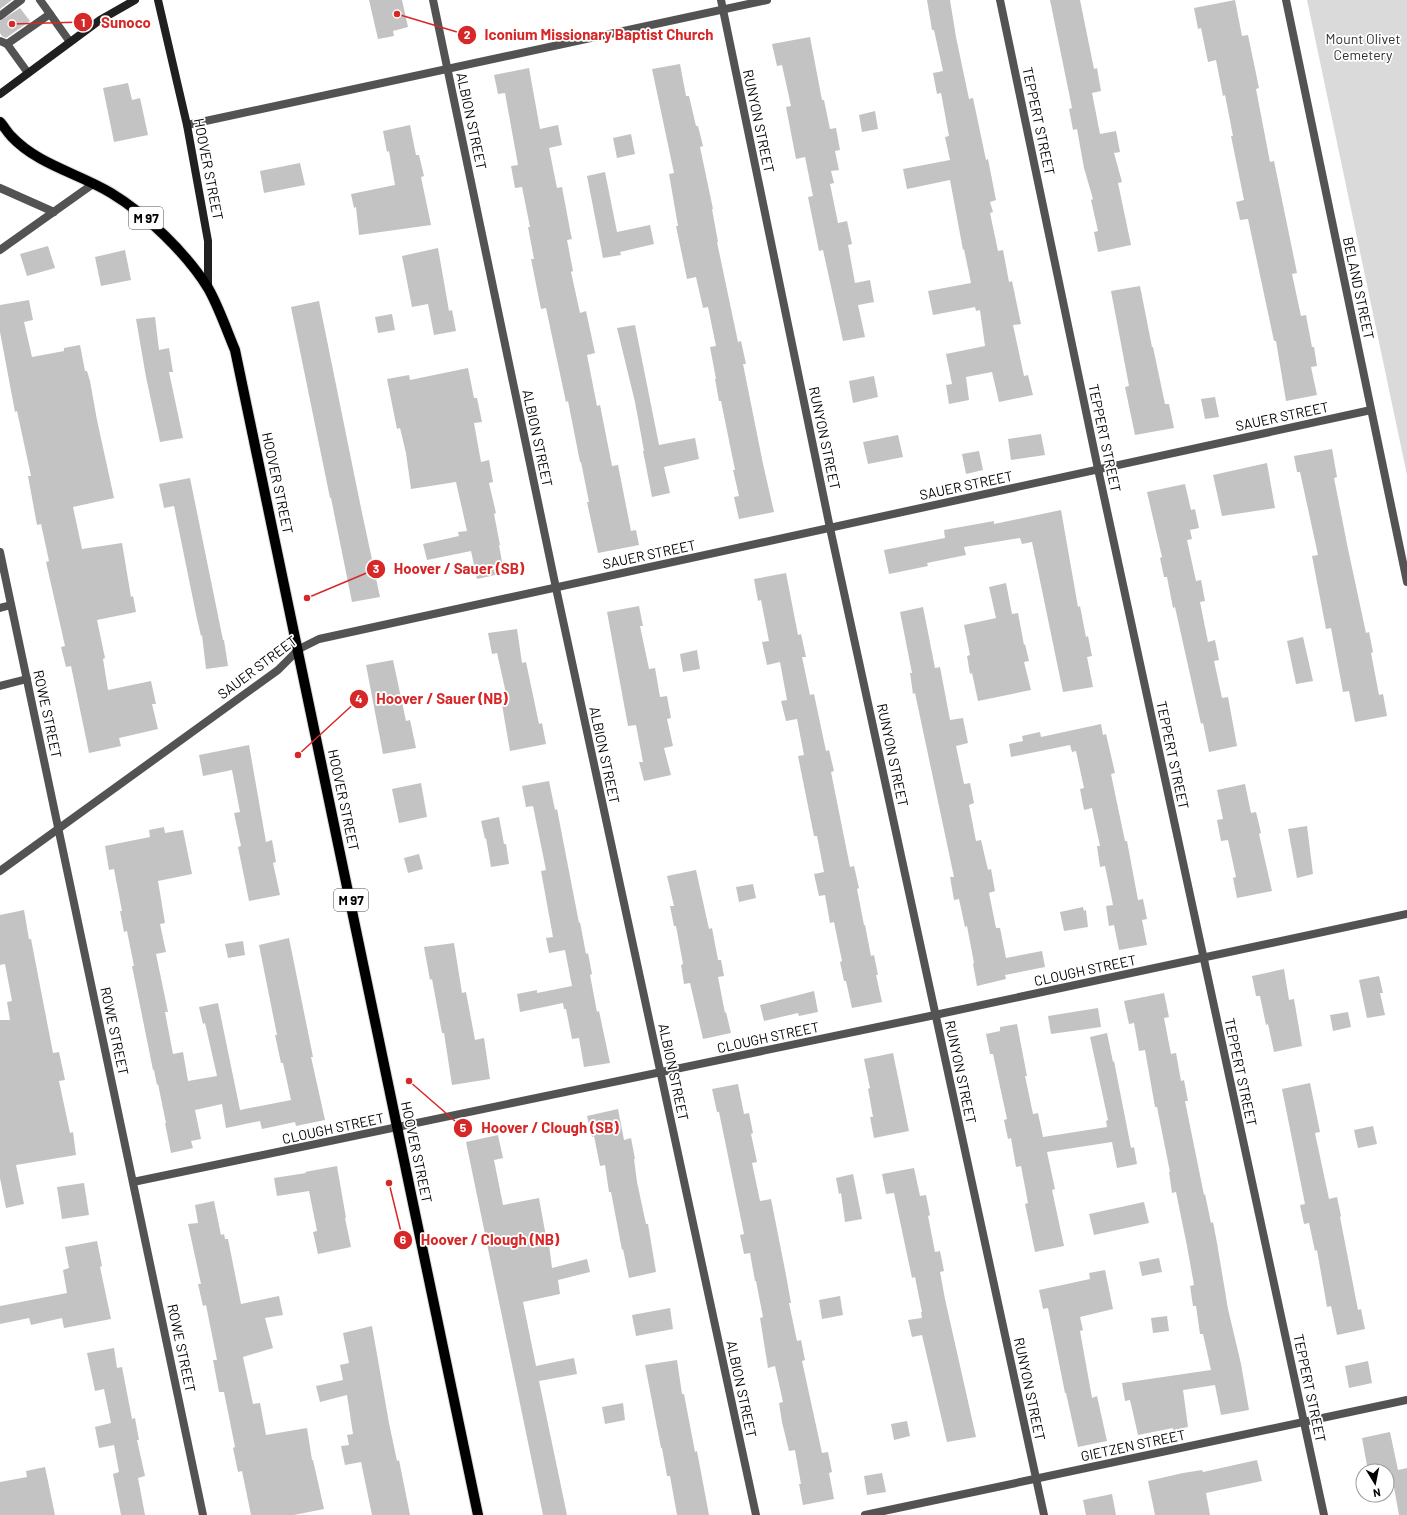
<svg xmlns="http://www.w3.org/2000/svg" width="1407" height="1515" font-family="Barlow,sans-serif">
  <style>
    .green { fill: #dadada }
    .building { fill: #c3c3c3 }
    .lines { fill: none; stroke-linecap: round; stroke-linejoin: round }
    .primary-casing { stroke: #dbdbdb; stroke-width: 12 }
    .lane { stroke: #535353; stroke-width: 8 }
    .street { stroke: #535353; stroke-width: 8 }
    .secondary { stroke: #202020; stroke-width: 8 }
    .primary { stroke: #000; stroke-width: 10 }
    .labels { text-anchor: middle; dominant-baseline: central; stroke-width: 3.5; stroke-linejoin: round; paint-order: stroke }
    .shield { fill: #fff; stroke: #4c4c4c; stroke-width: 1 }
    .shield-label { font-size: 13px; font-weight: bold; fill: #000 }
    .park-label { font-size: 14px; fill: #313131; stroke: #fff }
    .street-label { font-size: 14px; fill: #000; stroke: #fff }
    .leader { fill: none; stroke: #d62828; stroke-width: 1.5 }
    .callout-dot { fill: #d62828; stroke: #fff; stroke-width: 1.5 }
    .mark-label { font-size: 12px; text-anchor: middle; font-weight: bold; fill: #fff }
    .callout-label { font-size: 15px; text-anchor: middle; font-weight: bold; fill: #d62828; stroke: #fff; stroke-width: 3.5; stroke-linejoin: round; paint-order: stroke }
  </style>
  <rect width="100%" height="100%" fill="#fff"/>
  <path class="green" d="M1307,0H1407V475Z"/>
  <g class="building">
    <path d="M0,0H12L0,9Z"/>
    <path d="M369,0H402L408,27L393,31L394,36L378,39Z"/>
    <path d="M927,0H950L956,37L969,99L973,98L986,160L988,159L996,200L990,202L993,212L990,213L998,251L1003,250L1009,282L1012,281L1021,324L1013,325L1024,376L1028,375L1033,395L999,402L992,372L966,377L969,400L949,404L946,385L952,384L946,354L985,346L980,310L976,311L975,307L933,315L928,291L971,283L964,249L963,250L950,180L907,189L903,169L950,160L945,137L949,136L941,93L937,94L933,73L943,71L934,30H932Z"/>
    <path d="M1050,0H1080L1094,69L1097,68L1101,91L1092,93L1100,134L1116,131L1120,152L1114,153L1122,182L1118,183L1131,245L1098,252L1094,232L1098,231L1091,200L1093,199L1084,168L1077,129L1073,130L1069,109L1072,108Z"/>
    <path d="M1235,0L1242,36L1248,35L1259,88L1256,89L1270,162L1274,161L1297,273L1292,274L1301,316L1306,315L1312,347H1314L1317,366L1311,367L1317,395L1286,401L1276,341H1274L1248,219L1240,220L1236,202L1244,200L1231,136H1233L1225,95L1223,96L1216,60L1208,62L1201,28L1198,29L1194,8Z"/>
    <path d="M20,8L30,21L6,38L2,36L0,33V21Z"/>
    <path d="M810,37L822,100H824L830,129L836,128L840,150L835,151L839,170L831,171L834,183L830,184L838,223L847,221L852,244L848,245L855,283L870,280L874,302L858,305L865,337L843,341L823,250L819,251L808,197L813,196L805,157L796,159L786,107L791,106L782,65L777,66L772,44Z"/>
    <path d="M680,64L686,96H689L696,126H698L703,146L700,147L713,209H712L718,242H717L738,342L741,341L746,364H743L763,464L774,512L739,519L734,497L739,496L733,470H735L721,401H719L715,379H716L710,347L716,346L708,307L703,308L696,277L687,279L676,226H678L669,174L674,173L652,69Z"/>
    <path d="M529,68L540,129L558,125L562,145L549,148L557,188L562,187L571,235L572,239L567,240L573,271L571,272L580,313L586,311L595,353L587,355L597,406L600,405L612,466L618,465L631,531L636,530L639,545L598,553L587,502H589L581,462H580L568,401L566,402L546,308L541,309L531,259H534L528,227H530L522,187L515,188L511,166L518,165L505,93L498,94L494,75Z"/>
    <path d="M128,83L132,100L140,98L148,135L114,142L103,88Z"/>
    <path d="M875,111L878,129L862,132L859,115Z"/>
    <path d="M410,125L416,155H419L424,176L421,177L431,225L359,235L356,207L354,208L351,194L395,185L389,151L387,152L383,131Z"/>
    <path d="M631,134L635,154L617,158L613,138Z"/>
    <path d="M300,163L305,185L264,193L260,171Z"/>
    <path d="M605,172L617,232L650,225L654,244L620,252L621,255L603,258L587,176Z"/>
    <path d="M48,246L55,268L27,276L20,254Z"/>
    <path d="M438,248L449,311L452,310L456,331L434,335L428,304L412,307L402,256Z"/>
    <path d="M125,250L131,280L101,286L95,257Z"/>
    <path d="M1140,286L1152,347H1153L1165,404H1169L1174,428L1135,435L1125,387L1129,386L1111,291Z"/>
    <path d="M29,300L33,320L24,322L32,357L64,351V348L80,345L85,371H87L90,381L97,420L114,498L73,507L82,549L122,543L131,597L133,596L136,612L97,620L105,658L103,659L108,690L151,681L156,704H152L158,729L119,738L121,746L89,753L71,666L66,667L61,647L65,646L46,562L49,561L41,524L37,525L28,476H31L17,411L15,412L0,332V305Z"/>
    <path d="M319,301L361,508L380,597L352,602L331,498H330L291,307Z"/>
    <path d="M392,314L395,330L378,333L375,317Z"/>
    <path d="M155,317L159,350L169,348L173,372H169L183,438L160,442L146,377L136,319Z"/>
    <path d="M635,325L659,445L695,438L699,459L664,467L670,493L652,497L643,451H644L635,402L617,328Z"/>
    <path d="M468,368L474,398H477L482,422L474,423L481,462L489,460L493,482L489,483L496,513L494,514L500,545H499L504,573L477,579L471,551L427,560L423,544L459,536L458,532L467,531L456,482L411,489L406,453L400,428L397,429L387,379L409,375L410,380Z"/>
    <path d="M874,376L878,397L853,403L849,381Z"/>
    <path d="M1215,397L1219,417L1205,419L1201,399Z"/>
    <path d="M1041,434L1045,455L1011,460L1008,439Z"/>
    <path d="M898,435L903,457L868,464L863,442Z"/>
    <path d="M1332,449L1337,477L1334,478L1348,549L1366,633L1369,632L1373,652L1371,653L1379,695L1383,694L1387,716L1355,722L1349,691L1343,692L1331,628L1326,629L1312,556L1318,555L1300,472H1297L1294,456Z"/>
    <path d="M979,451L983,470L966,474L962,454Z"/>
    <path d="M1267,463L1275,508L1222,516L1213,475Z"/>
    <path d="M190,478L223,640H224L228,666L206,669L202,635L201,636L197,619L174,506L164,508L159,484Z"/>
    <path d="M1185,484L1191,510L1195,509L1199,528L1190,530L1192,539L1187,540L1196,581L1201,580L1205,601L1200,602L1208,642L1215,640L1219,660L1214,661L1222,698L1228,697L1237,746L1209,752L1203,723L1201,724L1175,607L1173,608L1167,577H1164L1160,558L1162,557L1147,492Z"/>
    <path d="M1061,510L1078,607L1080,606L1086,637L1088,636L1092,656L1087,657L1093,687L1063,692L1032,542L1022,544L1020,538L964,547L966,555L927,563L928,566L889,574L884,550L945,538L944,530L994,521V524Z"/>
    <path d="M786,573L798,635L801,634L806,657H802L810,695L814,694L826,751L829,750L834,771L831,772L850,867L854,866L859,888L857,889L864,925H865L871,956L874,955L878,975H876L882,1002L852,1008L846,981H844L840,962L842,961L834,922L830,923L825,895L819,896L814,874L824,872L817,836H814L798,756L804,755L797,719L786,721L781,701L787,700L780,662L767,665L762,642L769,641L761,600L758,601L754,579Z"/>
    <path d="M1006,583L1012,614L1018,613L1024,645L1025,644L1029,661L1024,662L1031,690L978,701L972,673L970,674L967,656L970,655L964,625L996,618L989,587Z"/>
    <path d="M639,606L643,626H640L649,669L655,668L660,697L667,696L671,718L667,719L673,746L664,748L671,775L644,781L639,762H643L636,725L628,726L607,612Z"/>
    <path d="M923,607L935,668L940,667L950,720L963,718L968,743L956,746L964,784L970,783L974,803L969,805L976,841L981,840L988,870L991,869L995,891L989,893L996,928H1000L1006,958L1042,951L1045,967L1005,975L1006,979L977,986L973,964L974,963L967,926L965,927L959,899L954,900L950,877H954L915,693L913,694L910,673H912L900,612Z"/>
    <path d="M517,629L522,663L526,662L539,724L542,723L546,744L510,751L501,699L507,698L497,653L492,654L488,633Z"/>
    <path d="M1303,637L1313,681L1296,684L1287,641Z"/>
    <path d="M697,650L700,669L683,672L680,654Z"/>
    <path d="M393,660L406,721L410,720L416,748L383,754L366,665Z"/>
    <path d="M1101,724L1103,735L1106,734L1115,773L1111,774L1117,803L1125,841H1127L1138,900L1143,899L1147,919L1142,920L1147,945L1119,950L1114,925L1109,926L1106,906L1113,905L1105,866L1100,867L1097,846H1100L1092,808L1084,810L1080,789L1084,788L1076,751L1072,752L1070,745L1011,757L1009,744L1023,741L1022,736L1040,732L1041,737Z"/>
    <path d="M249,745L266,842L272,840L276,862L273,863L280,895L249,901L238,847L241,846L234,813L240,812L232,770L203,776L199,755Z"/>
    <path d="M549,781L555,810L557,809L579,923L580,922L586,954L588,953L592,974L590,975L597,1012L599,1011L610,1063L584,1067L579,1038L572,1039L566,1009H564L563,1003L520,1012L517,994L537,990V993L572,986L565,950L549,953L546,938L553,937L541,871L546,870L533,806L526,807L522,786Z"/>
    <path d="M421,783L427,817L399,823L392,789Z"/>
    <path d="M1245,784L1251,813L1256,812L1261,833L1259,834L1272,891L1237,898L1233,878L1236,877L1228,840L1221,841L1217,820L1223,819L1217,790Z"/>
    <path d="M499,817L504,844H506L509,864L491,867L486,838L485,839L481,821Z"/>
    <path d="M1307,826L1313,874L1297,878L1288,829Z"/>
    <path d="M164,827L165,833L183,830L192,874L158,881L165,923L160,924L166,952L156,954L168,1012H165L173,1054L183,1052L188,1081L217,1076L205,1023L203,1024L199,1007L218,1003L240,1110L291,1100L283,1063H281L275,1035H277L259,945L289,938L313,1057H311L325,1120L296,1126L295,1122L262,1129L260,1121L226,1128L222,1104L195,1110L201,1139L191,1141L193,1148L171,1153L165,1123H166L158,1084L157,1085L154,1070H153L132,966H134L127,931L124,932L120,911H122L114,869L109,870L105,846L150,837L149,830Z"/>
    <path d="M419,854L423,869L408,873L404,858Z"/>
    <path d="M696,870L709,929L712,928L718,960H721L724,976L718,977L725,1013L726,1012L731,1033L703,1039L690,983L684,984L681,965L683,964L676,926H674L670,906H674L667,876Z"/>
    <path d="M753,884L756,898L739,902L736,887Z"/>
    <path d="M1083,907L1084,911L1086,910L1088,927L1064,931L1060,912Z"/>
    <path d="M24,910L29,939H31L53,1053L59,1052L65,1080L59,1081L70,1133L73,1132L76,1155L16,1165L24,1204L6,1208L0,1178V1020H10L7,1002L12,1001L5,964L0,965V915Z"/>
    <path d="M243,941L245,955L228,958L225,944Z"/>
    <path d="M454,943L462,993L466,992L475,1040L484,1038L490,1079L452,1085L444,1033H442L432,979L430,980L424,947Z"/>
    <path d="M1284,969L1289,1000L1294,999L1302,1046L1274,1052L1268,1024L1266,1025L1260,996H1256L1252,976Z"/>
    <path d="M1379,976L1383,993H1380L1385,1015L1367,1018L1359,980Z"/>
    <path d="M814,991L818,1012L799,1016L798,1013L764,1021L760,1005Z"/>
    <path d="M1164,993L1169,1017L1164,1018L1171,1054L1176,1053L1181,1081L1184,1080L1188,1101H1185L1204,1195L1205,1194L1211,1223L1213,1222L1217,1243L1228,1309L1241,1364L1249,1410L1221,1415L1215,1385L1183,1390L1188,1427L1173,1430V1428L1138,1435L1130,1400L1125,1401L1122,1383L1211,1370L1203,1334H1200L1196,1306H1193L1190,1286L1194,1285L1187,1246L1176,1192L1172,1193L1169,1172H1170L1157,1107H1155L1145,1050L1139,1051L1134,1023L1129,1024L1124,1001Z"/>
    <path d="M1098,1008L1101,1027L1051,1034L1048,1016Z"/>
    <path d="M1348,1012L1351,1027L1333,1031L1330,1015Z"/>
    <path d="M1017,1024L1027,1076H1025L1033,1114L1038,1113L1043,1137L1107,1127L1106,1121L1108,1120L1090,1037L1107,1033L1113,1062L1114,1061L1131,1148L1134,1147L1137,1164L1117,1168L1112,1142L1047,1152L1055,1189L1052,1190L1064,1246L1035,1252L1025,1204L1028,1203L1021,1166L1016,1167L1011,1138L1008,1139L1004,1120L1007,1119L999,1082L993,1054H990L986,1034L1000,1031V1027Z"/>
    <path d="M893,1053L909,1131L874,1138L870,1117H873L868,1089L870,1088L864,1059Z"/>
    <path d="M1310,1083L1320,1132L1315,1133L1329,1199L1337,1197L1341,1216L1340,1217L1358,1310L1361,1309L1365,1329L1337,1335L1331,1306L1327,1307L1317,1250L1315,1251L1309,1223L1304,1224L1300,1205L1305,1204L1282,1089Z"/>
    <path d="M738,1084L744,1114L749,1113L753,1133L751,1134L757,1162L752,1163L760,1201L771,1199L786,1275L791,1303H789L797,1341L801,1340L805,1360L802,1361L822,1453L828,1452L832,1472L829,1473L834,1499L803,1505L799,1484H801L795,1450L789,1451L782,1422L779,1403L783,1402L775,1366L768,1368L760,1318L763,1317L756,1281H755L750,1253L744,1254L740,1235L744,1234L719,1112H717L712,1089Z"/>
    <path d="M618,1109L624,1140L631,1138L635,1159H634L637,1182L646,1224H648L656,1272L629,1278L623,1249L622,1250L611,1192H609L605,1165L600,1166L594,1136L592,1137L587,1116Z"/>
    <path d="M1373,1126L1377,1144L1358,1148L1354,1130Z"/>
    <path d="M498,1135L503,1158L494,1160L503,1205L539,1198L546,1237H548L552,1268L587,1259L590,1272L558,1280L560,1294L523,1302L536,1366L574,1358L577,1374L539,1381L567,1515H543L466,1142Z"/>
    <path d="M337,1166L346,1218H345L351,1247L318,1254L313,1232L317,1231L309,1191L277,1196L274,1178L306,1173L305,1172Z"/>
    <path d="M914,1168L920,1196L926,1195L930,1215L928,1216L935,1252L940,1251L944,1271L940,1272L945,1299L976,1437L947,1442L922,1335L912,1337L908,1320L922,1318L921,1312H922L915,1277L912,1278L894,1193L886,1194L882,1174Z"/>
    <path d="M853,1174L862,1219L845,1222L841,1193L839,1194L836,1178Z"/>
    <path d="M84,1183L89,1215L62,1219L57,1187Z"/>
    <path d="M214,1201L221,1235L224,1234L225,1239H228L241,1304L279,1296L283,1315L265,1318L273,1348L243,1357L253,1404L260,1403L266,1435L307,1428L312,1460H313L324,1509L294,1515H251L242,1471L238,1472L233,1448L235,1447L224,1392H219L213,1360H217L206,1305L203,1306L198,1284H201L188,1224L198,1223L195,1205Z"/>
    <path d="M1144,1202L1149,1223L1094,1235L1089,1214Z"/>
    <path d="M97,1241L102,1266L100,1267L111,1319L64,1328L62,1318L31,1325L29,1318L0,1324V1306L67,1293L63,1270L69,1268L65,1247Z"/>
    <path d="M1159,1258L1162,1272L1142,1276L1139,1262Z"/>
    <path d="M1105,1270L1113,1309L1080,1317L1083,1330L1080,1331L1092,1398L1097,1396L1107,1441L1078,1447L1066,1393H1065L1048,1308L1043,1309L1039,1290L1090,1279L1089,1273Z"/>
    <path d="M840,1296L843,1315L822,1319L819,1300Z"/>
    <path d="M670,1308L673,1329L636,1336L632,1315Z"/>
    <path d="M1167,1316L1169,1331L1153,1333L1151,1318Z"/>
    <path d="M372,1326L389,1423L397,1461L399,1460L410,1515H372L361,1462L345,1465L341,1446L349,1445L347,1435L353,1434L347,1395L320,1402L316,1386L343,1380L340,1365L349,1363L343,1333Z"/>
    <path d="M114,1348L117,1368L122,1367L132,1419L135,1418L139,1440H137L145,1476L138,1478L145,1515H121L113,1474L119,1472L114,1445L99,1448L95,1427L111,1423L104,1389L95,1391L87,1353Z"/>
    <path d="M677,1360L682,1394H684L695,1452L697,1451L709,1515H677L670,1476H667L662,1448H661L645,1365Z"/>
    <path d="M1368,1361L1372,1383L1349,1388L1345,1366Z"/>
    <path d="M623,1403L625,1420L605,1424L602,1407Z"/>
    <path d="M907,1421L910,1436L894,1440L891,1424Z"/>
    <path d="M1390,1432L1398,1470L1407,1468V1515H1399L1391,1471H1393H1368L1362,1438Z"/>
    <path d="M1257,1460L1262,1481L1206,1493L1210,1515H1155L1148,1481L1183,1473L1202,1470L1203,1472Z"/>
    <path d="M45,1467L55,1515H0V1482L27,1477L26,1471Z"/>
    <path d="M882,1473L886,1492L867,1495L864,1476Z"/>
    <path d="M1112,1494L1116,1515H1086L1083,1500Z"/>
  </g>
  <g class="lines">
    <g class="primary-casing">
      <path id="primary" d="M0,122C4,126 7,132 11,136C38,165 78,173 111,193C146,214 187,254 208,288C218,305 227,331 235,350L478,1515"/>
    </g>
    <g class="lane">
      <path d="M40,0L70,42"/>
      <path d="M0,16L21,0"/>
      <path d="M0,41L7,44L50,14"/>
      <path d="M7,44L28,73"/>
      <path d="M187,125L767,0"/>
      <path d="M0,188L54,212"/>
      <path d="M0,250L93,184"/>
      <path d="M0,608L11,605"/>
      <path d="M0,686L27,679"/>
    </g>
    <g class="street">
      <path d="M433,0L556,588L756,1515"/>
      <path d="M721,0L830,528L1044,1515"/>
      <path d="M1000,0L1098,469L1324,1515"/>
      <path d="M1286,0L1407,582"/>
      <path d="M0,552L203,1515"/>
      <path d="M0,871L278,670L299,649L319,639L1371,410"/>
      <path d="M133,1182L935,1015L1407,914"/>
      <path d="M865,1515L1407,1400"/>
    </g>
    <g class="secondary">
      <path d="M158,0L187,125L208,241V289"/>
      <path d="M0,94L100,20L135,0"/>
    </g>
    <use href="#primary" class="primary"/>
  </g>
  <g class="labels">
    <g class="shield">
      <rect x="129" y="207" width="34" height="22" rx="3"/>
      <rect x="334" y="889" width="34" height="22" rx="3"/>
    </g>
    <g class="shield-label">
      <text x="146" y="218">M 97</text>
      <text x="351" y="900">M 97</text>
    </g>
    <g class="park-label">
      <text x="1363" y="38">Mount Olivet<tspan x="1363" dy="16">Cemetery</tspan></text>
    </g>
    <g class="street-label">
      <text transform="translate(472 121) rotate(78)">ALBION STREET</text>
      <text transform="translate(759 121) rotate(78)">RUNYON STREET</text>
      <text transform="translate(1039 121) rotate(78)">TEPPERT STREET</text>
      <text transform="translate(209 169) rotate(79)">HOOVER STREET</text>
      <text transform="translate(1359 288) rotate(78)">BELAND STREET</text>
      <text transform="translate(1282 416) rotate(-12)">SAUER STREET</text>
      <text transform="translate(538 438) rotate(78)">ALBION STREET</text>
      <text transform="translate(825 438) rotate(78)">RUNYON STREET</text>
      <text transform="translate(1105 438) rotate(78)">TEPPERT STREET</text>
      <text transform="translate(278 483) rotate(78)">HOOVER STREET</text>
      <text transform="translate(966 485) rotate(-12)">SAUER STREET</text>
      <text transform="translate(649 554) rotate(-12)">SAUER STREET</text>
      <text transform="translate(257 667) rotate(-37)">SAUER STREET</text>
      <text transform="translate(48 714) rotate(78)">ROWE STREET</text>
      <text transform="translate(605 755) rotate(78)">ALBION STREET</text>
      <text transform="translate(893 755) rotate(78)">RUNYON STREET</text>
      <text transform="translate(1173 755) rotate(78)">TEPPERT STREET</text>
      <text transform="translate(344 800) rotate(78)">HOOVER STREET</text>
      <text transform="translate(1085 970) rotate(-12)">CLOUGH STREET</text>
      <text transform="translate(115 1031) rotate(78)">ROWE STREET</text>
      <text transform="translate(768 1037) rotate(-12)">CLOUGH STREET</text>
      <text transform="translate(674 1072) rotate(78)">ALBION STREET</text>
      <text transform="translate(961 1072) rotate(78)">RUNYON STREET</text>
      <text transform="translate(1241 1072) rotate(78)">TEPPERT STREET</text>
      <text transform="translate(333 1128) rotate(-12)">CLOUGH STREET</text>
      <text transform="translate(417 1152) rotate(78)">HOOVER STREET</text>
      <text transform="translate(182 1348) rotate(78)">ROWE STREET</text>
      <text transform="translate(1310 1388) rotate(78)">TEPPERT STREET</text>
      <text transform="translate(742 1389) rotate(78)">ALBION STREET</text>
      <text transform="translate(1030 1389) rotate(78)">RUNYON STREET</text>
      <text transform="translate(1133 1445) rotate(-12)">GIETZEN STREET</text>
    </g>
  </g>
  <path class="leader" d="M12 24L83 22M397 14L467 35M307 598L376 569M298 755L359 699M409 1081L463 1128M389 1183L403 1240"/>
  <g class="callout-dot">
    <circle cx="12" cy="24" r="4"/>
    <circle cx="397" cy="14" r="4"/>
    <circle cx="307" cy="598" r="4"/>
    <circle cx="298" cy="755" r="4"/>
    <circle cx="409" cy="1081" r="4"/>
    <circle cx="389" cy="1183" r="4"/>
    <circle cx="83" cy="22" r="10"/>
    <circle cx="467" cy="35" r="10"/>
    <circle cx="376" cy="569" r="10"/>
    <circle cx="359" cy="699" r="10"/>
    <circle cx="463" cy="1128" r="10"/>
    <circle cx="403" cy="1240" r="10"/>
  </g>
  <g class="mark-label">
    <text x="83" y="27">1</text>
    <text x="467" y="39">2</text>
    <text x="376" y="573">3</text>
    <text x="359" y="703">4</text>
    <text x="463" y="1132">5</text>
    <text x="403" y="1244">6</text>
  </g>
  <g class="callout-label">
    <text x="126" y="28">Sunoco</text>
    <text x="599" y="40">Iconium Missionary Baptist Church</text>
    <text x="459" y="574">Hoover / Sauer (SB)</text>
    <text x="442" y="704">Hoover / Sauer (NB)</text>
    <text x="550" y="1133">Hoover / Clough (SB)</text>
    <text x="490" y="1245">Hoover / Clough (NB)</text>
  </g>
  <g transform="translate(1375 1483) rotate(170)"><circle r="19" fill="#ffffff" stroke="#999999"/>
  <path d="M0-3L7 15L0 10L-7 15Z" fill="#000000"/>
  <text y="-6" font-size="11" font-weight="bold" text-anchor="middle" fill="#000000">N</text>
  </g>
</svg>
